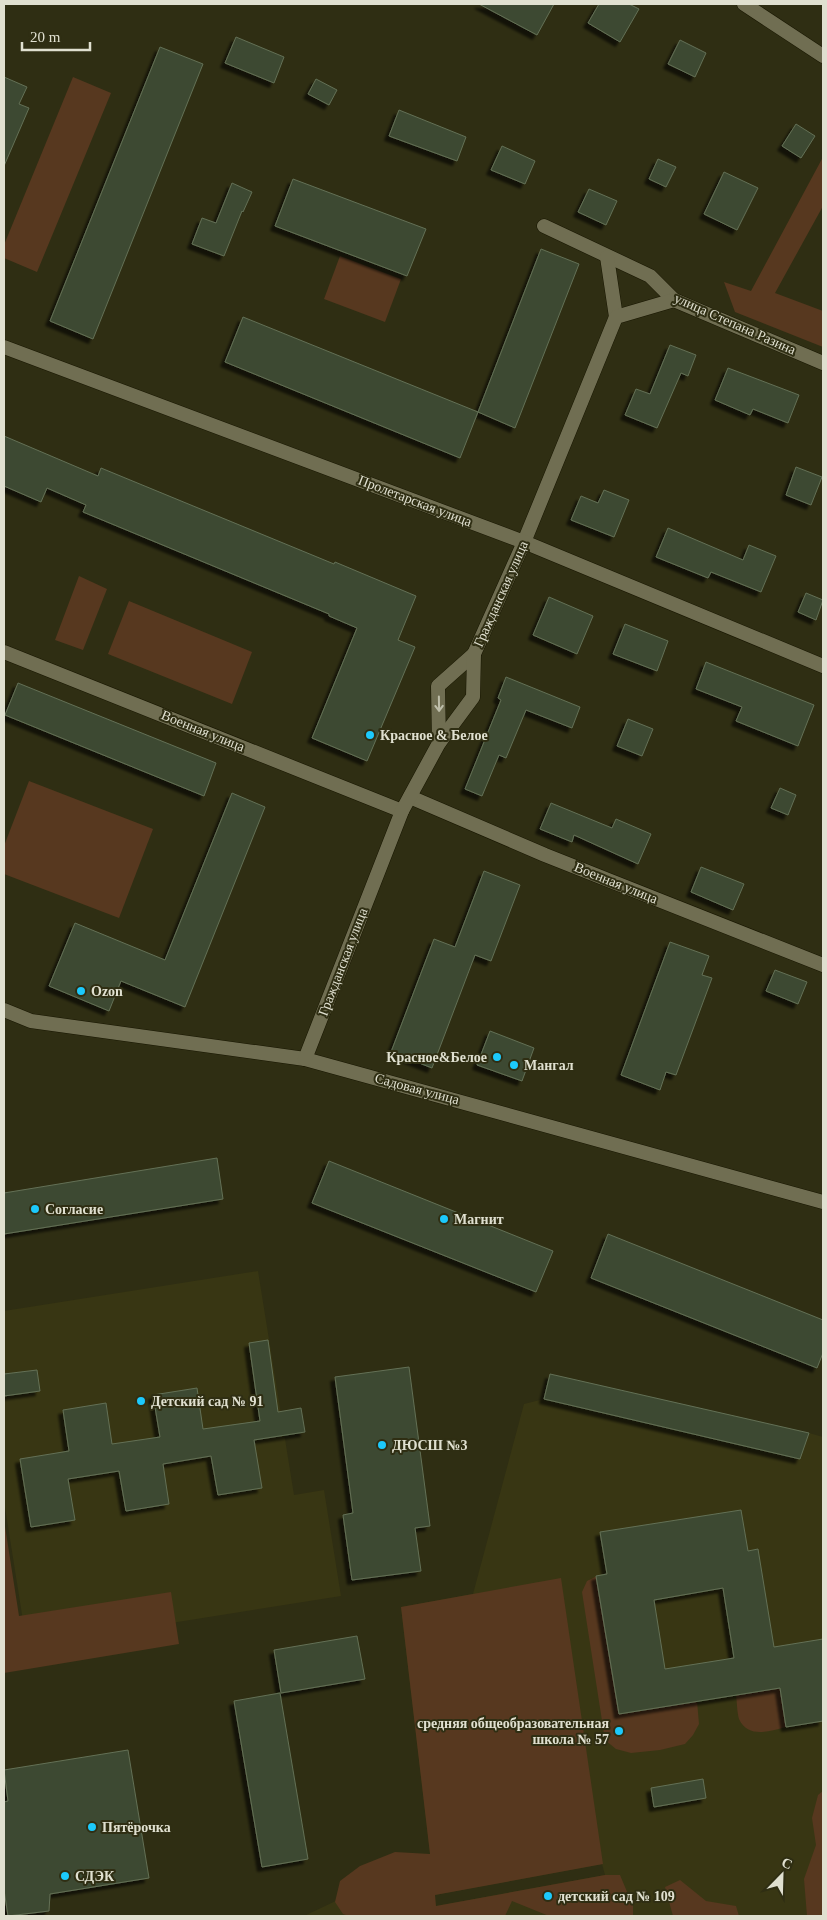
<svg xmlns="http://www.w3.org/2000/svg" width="827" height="1920" font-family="Georgia,serif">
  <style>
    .built { fill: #383613 }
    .green { fill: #57381f }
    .building { fill: #3e4a31; stroke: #637056; fill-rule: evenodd; filter: url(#shadow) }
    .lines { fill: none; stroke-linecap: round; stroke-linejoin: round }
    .minor-casing { stroke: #181600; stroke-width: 15 }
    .tertiary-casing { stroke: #181600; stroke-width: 15 }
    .minor { stroke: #706e52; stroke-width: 14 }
    .tertiary { stroke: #706e52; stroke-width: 14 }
    .oneway { stroke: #bebeaa }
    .poi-dot { fill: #1cc9fc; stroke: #2f2e13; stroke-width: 2 }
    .labels { text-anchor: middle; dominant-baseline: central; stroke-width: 4; stroke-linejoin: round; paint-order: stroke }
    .street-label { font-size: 14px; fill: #e0e0d0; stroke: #2f2e13 }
    .poi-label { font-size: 14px; font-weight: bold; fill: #e0e0d0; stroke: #2f2e13; text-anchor: start }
  </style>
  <defs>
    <filter id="shadow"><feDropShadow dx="-4.5" dy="4.5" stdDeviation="1" flood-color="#0009"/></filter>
  </defs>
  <rect width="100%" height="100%" fill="#2f2e13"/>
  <g class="built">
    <path d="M258,1271L294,1495L324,1490L341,1596L27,1646L4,1501V1311Z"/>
    <path d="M544,1399L799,1459L809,1433L823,1437V1916H304L357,1891L436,1906L605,1875L602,1864L435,1895L401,1607L473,1594L524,1404Z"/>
  </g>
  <g class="green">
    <path d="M73,77L111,93L37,272L4,258V245Z"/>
    <path d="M823,157V206L775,293L823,311V347L735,312L724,282L751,291Z"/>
    <path d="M340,256L401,279L385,322L324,299Z"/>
    <path d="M79,576L107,589L83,650L55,640Z"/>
    <path d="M129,601L252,652L232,704L108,654Z"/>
    <path d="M29,781L153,829L119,918L4,874V846Z"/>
    <path d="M4,1520L19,1616L171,1592L179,1644L4,1673Z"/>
    <path d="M597,1576L619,1713L697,1701L699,1724L693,1735L685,1744L660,1750L631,1753L616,1749L605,1740L582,1592L587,1581Z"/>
    <path d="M561,1578L603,1864L435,1895L436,1906L605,1875H620L633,1906V1916H549L512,1901L505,1916H349L343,1914L335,1902L340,1881L360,1866L395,1852L430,1854L401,1607Z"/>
    <path d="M780,1688L786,1727C771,1731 748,1739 739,1719C737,1712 737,1702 736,1695Z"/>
    <path d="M823,1791V1916H807L804,1879L816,1845L812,1818L818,1795Z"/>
    <path d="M680,1880L706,1901L736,1906L739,1916H673L665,1887Z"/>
  </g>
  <g class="building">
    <path d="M479,4H554L537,35Z"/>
    <path d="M599,4H629L639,9L620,42L588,23Z"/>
    <path d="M236,37L284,57L274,83L225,63Z"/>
    <path d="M680,40L706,53L695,77L668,64Z"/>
    <path d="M160,47L203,64L93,339L50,321Z"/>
    <path d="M4,77L27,87L19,104L29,108L4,166Z"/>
    <path d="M316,79L337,90L329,105L308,94Z"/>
    <path d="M399,110L466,137L457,161L389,136Z"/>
    <path d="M796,124L815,136L801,158L782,146Z"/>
    <path d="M502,146L535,161L525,184L491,170Z"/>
    <path d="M658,159L676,167L666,187L649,179Z"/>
    <path d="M724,172L758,188L737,230L704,214Z"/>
    <path d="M293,179L426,229L407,276L275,226Z"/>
    <path d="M232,183L252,192L243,212L242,211L224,256L192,244L202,218L216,223Z"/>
    <path d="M589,189L617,201L606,225L578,212Z"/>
    <path d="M541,249L579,264L515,428L478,412Z"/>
    <path d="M243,317L478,412L460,458L225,362Z"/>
    <path d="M670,345L696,355L688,376L681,373L657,428L625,415L636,389L650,394Z"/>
    <path d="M728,368L799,395L788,423L753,409L750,415L715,400Z"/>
    <path d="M4,436L98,476L101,468L334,564L335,562L416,596L398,640L415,647L367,761L312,738L357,628L329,616V614L83,512L86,505L47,488L41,502L4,486Z"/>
    <path d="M796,467L822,477L811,505L786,495Z"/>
    <path d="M604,490L629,500L614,537L571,520L581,496L598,503Z"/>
    <path d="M668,528L743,560L749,545L776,556L761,592L711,572L708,578L656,557Z"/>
    <path d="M806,593L823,600L816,620L798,612Z"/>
    <path d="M549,597L593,616L577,654L533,635Z"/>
    <path d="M625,624L668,641L657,671L613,654Z"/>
    <path d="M706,662L814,705L798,746L736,721L742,707L696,689Z"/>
    <path d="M506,677L580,707L572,728L526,710L506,758L499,755L482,796L465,789L501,700L498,698Z"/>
    <path d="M18,683L216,763L204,796L5,715Z"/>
    <path d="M628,719L653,729L642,756L617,746Z"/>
    <path d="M780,788L796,795L788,815L771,808Z"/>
    <path d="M232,793L265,807L185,1007L121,981L109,1011L49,986L75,923L165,960Z"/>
    <path d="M551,803L612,828L616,819L651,834L638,864L574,835L572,842L540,829Z"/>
    <path d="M701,867L744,884L733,910L691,892Z"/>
    <path d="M484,871L520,885L491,961L475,955L432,1068L391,1052L434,939L455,947Z"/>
    <path d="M670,942L709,956L702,975L712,978L676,1075L666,1072L660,1090L621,1075Z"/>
    <path d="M775,970L807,982L798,1004L766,991Z"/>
    <path d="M490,1031L534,1048L522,1081L477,1065Z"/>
    <path d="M217,1158L223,1199L4,1234V1193Z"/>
    <path d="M329,1161L553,1251L536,1292L312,1203Z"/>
    <path d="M608,1234L823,1320V1353L817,1368L591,1278Z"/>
    <path d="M268,1340L278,1412L301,1408L305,1432L254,1440L262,1488L218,1495L211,1456L163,1464L169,1504L126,1511L119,1471L68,1479L75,1520L31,1527L20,1459L69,1451L63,1410L106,1403L112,1444L160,1437L153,1395L197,1388L203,1429L260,1421L249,1343Z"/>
    <path d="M409,1367L430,1526L415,1528L421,1571L352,1580L343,1515L353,1513L335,1377Z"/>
    <path d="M37,1370L40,1391L4,1396V1374Z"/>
    <path d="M550,1374L809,1433L800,1459L544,1399Z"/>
    <path d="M741,1510L748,1551L758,1549L774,1647L823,1639V1721L786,1727L780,1688L619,1714L596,1576L607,1574L600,1532ZM723,1588L734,1658L665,1669L654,1600Z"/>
    <path d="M357,1636L365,1679L281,1693L274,1650Z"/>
    <path d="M280,1693L308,1859L262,1867L234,1701Z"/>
    <path d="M128,1750L149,1878L50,1894L49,1911L8,1916L4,1890V1802L8,1801L4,1770Z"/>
    <path d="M703,1779L706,1798L654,1807L651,1788Z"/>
  </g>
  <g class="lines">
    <g class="minor-casing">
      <g id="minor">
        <path d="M744,4L823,56"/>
        <path d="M544,226L650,276L674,300L823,363"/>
        <path d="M607,257L616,317"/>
        <path d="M4,652L402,811"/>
        <path d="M439,743L438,686L474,654"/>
        <path d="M410,797L545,855L823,965"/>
        <path d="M4,1010L31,1021L305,1059L823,1202"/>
        <path d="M305,1059L402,811L439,743L473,697L474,654L524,542L616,317L674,300"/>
      </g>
    </g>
    <g class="tertiary-casing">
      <path id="tertiary" d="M4,347L524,542L823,666"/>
    </g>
    <use href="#minor" class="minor"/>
    <use href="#tertiary" class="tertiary"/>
  </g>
  <defs><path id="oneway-shaft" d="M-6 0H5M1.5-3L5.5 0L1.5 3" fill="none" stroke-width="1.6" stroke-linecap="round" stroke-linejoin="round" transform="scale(1.25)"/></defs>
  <use class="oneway" href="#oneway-shaft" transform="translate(439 704) rotate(89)"/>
  <g class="poi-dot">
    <circle cx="370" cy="735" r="5"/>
    <circle cx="81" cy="991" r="5"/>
    <circle cx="497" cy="1057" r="5"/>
    <circle cx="514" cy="1065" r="5"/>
    <circle cx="35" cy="1209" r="5"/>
    <circle cx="444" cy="1219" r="5"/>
    <circle cx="141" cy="1401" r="5"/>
    <circle cx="382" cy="1445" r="5"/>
    <circle cx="619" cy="1731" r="5"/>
    <circle cx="92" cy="1827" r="5"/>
    <circle cx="65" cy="1876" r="5"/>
    <circle cx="548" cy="1896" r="5"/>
  </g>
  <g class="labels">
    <g class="street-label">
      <text transform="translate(735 324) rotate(24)">улица Степана Разина</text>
      <text transform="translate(415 501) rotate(21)">Пролетарская улица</text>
      <text transform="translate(501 594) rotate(-66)">Гражданская улица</text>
      <text transform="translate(203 731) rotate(22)">Военная улица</text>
      <text transform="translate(616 883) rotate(22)">Военная улица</text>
      <text transform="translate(343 962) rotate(-69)">Гражданская улица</text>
      <text transform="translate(417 1089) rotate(15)">Садовая улица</text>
    </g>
    <g class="poi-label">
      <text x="380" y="735">Красное &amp; Белое</text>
      <text x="91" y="991">Ozon</text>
      <text x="487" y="1057" text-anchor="end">Красное&amp;Белое</text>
      <text x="524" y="1065">Мангал</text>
      <text x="45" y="1209">Согласие</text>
      <text x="454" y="1219">Магнит</text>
      <text x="151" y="1401">Детский сад № 91</text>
      <text x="392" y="1445">ДЮСШ №3</text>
      <text x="609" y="1723" text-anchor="end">средняя общеобразовательная<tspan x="609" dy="16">школа № 57</tspan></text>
      <text x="102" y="1827">Пятёрочка</text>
      <text x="75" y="1876">СДЭК</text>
      <text x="558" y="1896">детский сад № 109</text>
    </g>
  </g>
  <rect width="827" height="1920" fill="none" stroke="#e0e0d0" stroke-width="10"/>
  <g transform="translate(782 1875) rotate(23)" stroke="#2f2e13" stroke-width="4" paint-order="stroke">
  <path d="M0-4L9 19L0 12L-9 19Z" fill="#e0e0d0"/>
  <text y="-8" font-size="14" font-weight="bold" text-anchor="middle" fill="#e0e0d0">С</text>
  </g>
  <path d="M22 42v8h68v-8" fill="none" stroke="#e0e0d0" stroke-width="2.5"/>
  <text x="30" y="42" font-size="15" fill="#e0e0d0" stroke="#2f2e13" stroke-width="4" paint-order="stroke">20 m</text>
</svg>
